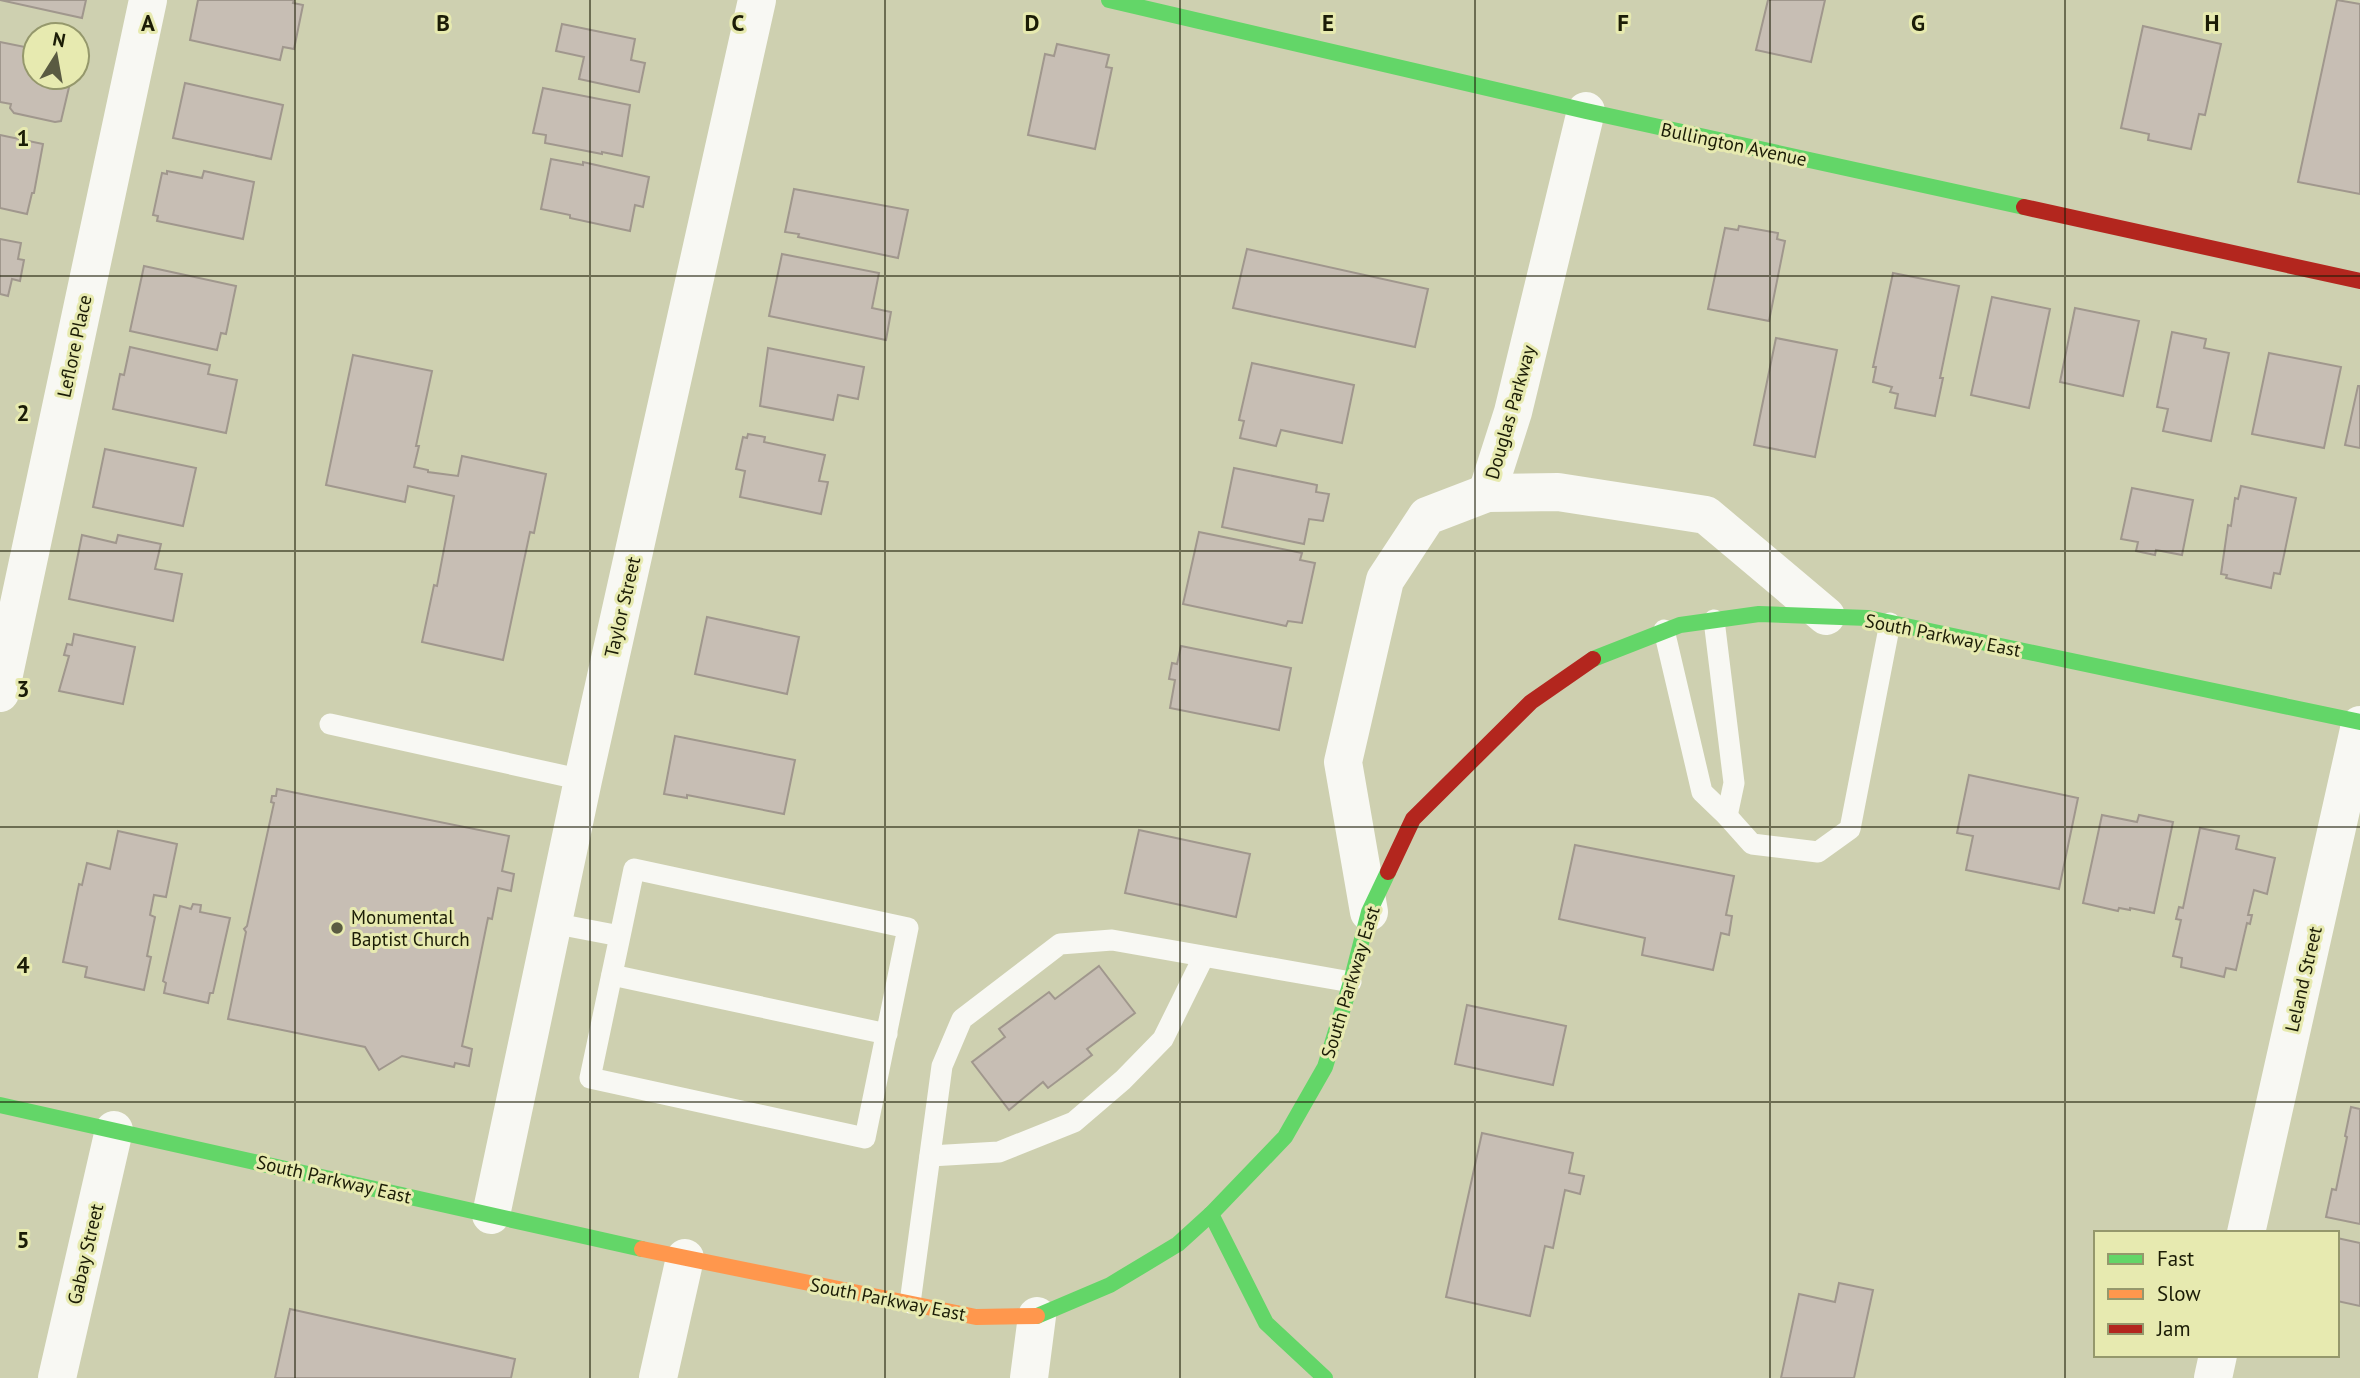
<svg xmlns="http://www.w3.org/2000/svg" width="2360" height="1378" font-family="'PT Sans',sans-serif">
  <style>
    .building { fill: #c7beb4; stroke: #a0978d; stroke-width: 2 }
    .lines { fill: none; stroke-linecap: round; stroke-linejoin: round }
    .lane { stroke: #f8f8f3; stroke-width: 21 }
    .street { stroke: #f8f8f3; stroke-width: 38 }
    .fast { stroke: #63d668; stroke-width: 16 }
    .slow { stroke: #ff974d; stroke-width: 16 }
    .jam { stroke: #b3261e; stroke-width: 16 }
    .grid { fill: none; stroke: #1b1c06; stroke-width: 2; stroke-opacity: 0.55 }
    .poi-dot { fill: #5a5b42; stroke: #e7eab0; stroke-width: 2.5 }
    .labels { text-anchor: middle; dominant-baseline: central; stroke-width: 6; stroke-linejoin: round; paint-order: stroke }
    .street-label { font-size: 19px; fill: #1b1c06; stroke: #e7eab0 }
    .poi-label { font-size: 19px; fill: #1b1c06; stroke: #e7eab0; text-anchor: start }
    .grid-label { font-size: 23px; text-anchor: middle; font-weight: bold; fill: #1b1c06; stroke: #e7eab0; stroke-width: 6; stroke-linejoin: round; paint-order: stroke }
  </style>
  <rect width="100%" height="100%" fill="#ced0b0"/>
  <g class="building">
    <path d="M0,0H86L82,18Z"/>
    <path d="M198,0H294L293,3L303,5L294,49L283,47L280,60L190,40Z"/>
    <path d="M1768,0H1825L1811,62L1756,50Z"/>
    <path d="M2337,0L2360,4V194L2298,182Z"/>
    <path d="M562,24L635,39L631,60L645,63L639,92L579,79L584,57L556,51Z"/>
    <path d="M2143,26L2221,44L2205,115L2199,114L2191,149L2148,140L2149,134L2121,128Z"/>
    <path d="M0,42L35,49V77L68,78L70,83L61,121L55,122L14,113L10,108L11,104L0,102Z"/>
    <path d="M1057,44L1109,55L1106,67L1112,68L1095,149L1028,135L1045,54L1054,56Z"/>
    <path d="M185,83L283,105L271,159L173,138Z"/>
    <path d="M543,88L630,105L622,156L602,152V154L545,143L546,135L533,133Z"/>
    <path d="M0,135L43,144L34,193H32L27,214L0,208Z"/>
    <path d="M551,159L583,165V162L649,177L643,207L635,205L630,231L570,218V215L541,209Z"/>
    <path d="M167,171L202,178L204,171L254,182L243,239L157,221L158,216L153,215L162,173L167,174Z"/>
    <path d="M794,189L908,210L898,258L798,237L799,234L785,232Z"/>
    <path d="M1739,226L1778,233L1777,239L1785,241L1769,321L1708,309L1725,228L1738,230Z"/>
    <path d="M0,239L21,243L18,259L24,260L20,281L12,279L8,296L0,294Z"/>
    <path d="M1247,249L1428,289L1415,347L1233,308Z"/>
    <path d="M782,254L879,273L872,308L891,312L886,340L769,316Z"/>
    <path d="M144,266L236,286L226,334L221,333L217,350L130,331Z"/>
    <path d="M1893,273L1959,286L1940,378H1943L1935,416L1895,408L1898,394L1890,392L1892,387L1873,382L1876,367H1873Z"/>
    <path d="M1992,297L2050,309L2029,408L1971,395Z"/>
    <path d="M2075,308L2139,321L2123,396L2060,382Z"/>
    <path d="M2172,332L2206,339L2204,348L2229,353L2211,441L2163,431L2168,409L2157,407Z"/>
    <path d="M1776,338L1837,350L1815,457L1754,445Z"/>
    <path d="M130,347L210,365L208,374L237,380L226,433L113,409L120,374L124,375Z"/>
    <path d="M768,348L864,367L858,399L838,395L833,420L760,406Z"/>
    <path d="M2269,353L2341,367L2324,448L2252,434Z"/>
    <path d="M353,355L432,371L416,446H419L414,467L428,470V472L458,476L462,456L546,474L534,533L530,532L503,660L422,642L434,585L437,586L454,496L408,486L405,502L326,485Z"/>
    <path d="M1252,363L1354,385L1342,443L1281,430L1276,446L1240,438L1244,421L1239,420Z"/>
    <path d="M2358,386H2360V448L2345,445Z"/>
    <path d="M748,434L765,437L764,442L825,455L819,481L828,482L821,514L740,497L745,471L736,469L743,437L747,438Z"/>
    <path d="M105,449L196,468L183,526L93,507Z"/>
    <path d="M1234,468L1317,485L1316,492L1329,494L1323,521L1309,519L1304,544L1222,527Z"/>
    <path d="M2241,486L2296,498L2280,574L2274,573L2271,588L2226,578L2227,575L2221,574L2228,525L2231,526L2235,498L2238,499Z"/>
    <path d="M2132,488L2193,500L2182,555L2156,550L2155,555L2136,551L2138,542L2121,539Z"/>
    <path d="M1199,532L1302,553L1300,560L1315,563L1302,623L1288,621L1286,626L1183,604Z"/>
    <path d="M82,535L116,543L118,535L161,544L155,569L182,574L173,621L69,599Z"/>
    <path d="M707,617L799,637L787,694L695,674Z"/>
    <path d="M74,634L135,647L123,704L59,691L69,656L64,655L67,644L72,645Z"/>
    <path d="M1181,646L1291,668L1279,730L1170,708L1175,680L1169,679L1172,663L1177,664Z"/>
    <path d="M675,736L795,760L784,814L687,795V798L664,794Z"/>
    <path d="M1969,775L2078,798L2059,889L1966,870L1973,836L1957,833Z"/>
    <path d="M277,789L509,836L502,871L514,874L511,891L498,888L492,919L488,918L462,1046L472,1049L469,1066L455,1063L454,1067L402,1056L379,1070L365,1047L228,1019L246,932L244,929L247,926L274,803L271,802L272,796H276Z"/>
    <path d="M2102,815L2137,822L2139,815L2173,822L2154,913L2130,908V910L2119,908L2118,911L2083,903Z"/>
    <path d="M2200,828L2239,836L2236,849L2275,858L2267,894L2254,890L2248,915H2252L2250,924L2247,923L2236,970L2226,968L2224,977L2181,967L2182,958L2173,956L2181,920L2176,919L2179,907L2183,908Z"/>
    <path d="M1139,830L1250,854L1236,917L1125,893Z"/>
    <path d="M118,831L177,844L166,897L154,895L150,915L155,917L147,956L151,957L144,990L85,977L87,967L63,962L79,884L82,885L87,863L110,869Z"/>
    <path d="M1575,845L1734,876L1726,915L1732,916L1729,935L1721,933L1713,970L1642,955L1645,938L1559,919Z"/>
    <path d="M193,904L201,905L200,912L230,918L213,993H210L208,1003L164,993L166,983L163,981L180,906L191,909Z"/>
    <path d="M1099,966L1135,1013L1087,1049L1092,1055L1048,1088L1043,1082L1009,1110L972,1062L1005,1037L999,1029L1049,992L1055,999Z"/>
    <path d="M1467,1005L1566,1026L1553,1085L1455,1064Z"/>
    <path d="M2351,1107L2360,1109V1224L2326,1217L2332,1189L2336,1190L2347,1137L2345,1136Z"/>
    <path d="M1482,1133L1573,1153L1569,1173L1584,1176L1580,1194L1565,1190L1553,1248L1545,1246L1530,1316L1446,1297Z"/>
    <path d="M2337,1238L2360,1243V1306L2337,1301Z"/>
    <path d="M1839,1283L1873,1290L1854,1378H1781L1799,1294L1835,1302Z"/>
    <path d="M290,1309L515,1359L511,1378H275Z"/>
  </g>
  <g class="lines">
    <g class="lane">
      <path d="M1714,620L1734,783L1727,816"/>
      <path d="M1664,630L1702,792L1727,816L1752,844L1818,852L1850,829L1890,623"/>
      <path d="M330,724L583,780"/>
      <path d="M552,923L620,936L590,1078L865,1138L908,928L634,869L620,936"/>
      <path d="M612,975L887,1034"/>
      <path d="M930,1156L999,1152L1074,1122L1123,1080L1163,1039L1203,958"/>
      <path d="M910,1303L942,1066L962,1019L1060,944L1112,940L1351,982"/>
    </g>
    <g class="street">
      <path d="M1487,493L1513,412L1586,111"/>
      <path d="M0,693L148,0"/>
      <path d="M1369,912L1343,762L1385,580L1427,516L1487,493L1558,492L1706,515L1826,616"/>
      <path d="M491,1215L583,780L757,0"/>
      <path d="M2246,1233L2360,725"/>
      <path d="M57,1378L114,1130"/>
      <path d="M658,1378L685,1258"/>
      <path d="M1029,1378L1037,1316"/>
      <path d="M2213,1378L2218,1355"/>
    </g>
    <g class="fast">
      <path d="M1109,0L1586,111L2024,207"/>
      <path d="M1593,659L1680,625L1759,614L1868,618L2360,722"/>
      <path d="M0,1105L642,1249"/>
      <path d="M1211,1214L1266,1323L1325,1378"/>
      <path d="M1037,1316L1110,1285L1178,1244L1211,1214L1285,1137L1325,1067L1351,982L1369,912L1388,872"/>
    </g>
    <path class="slow" d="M642,1249L976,1317L1037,1316"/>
    <g class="jam">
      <path d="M2024,207L2360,281"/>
      <path d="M1388,872L1413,819L1531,702L1593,659"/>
    </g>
  </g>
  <path class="grid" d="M295,0V1378M590,0V1378M885,0V1378M1180,0V1378M1475,0V1378M1770,0V1378M2065,0V1378M0,276H2360M0,551H2360M0,827H2360M0,1102H2360"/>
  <circle class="poi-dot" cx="337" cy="928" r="7"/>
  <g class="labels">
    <g class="street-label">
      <text transform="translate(1734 144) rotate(12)">Bullington Avenue</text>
      <text transform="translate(74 346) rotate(-78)">Leflore Place</text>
      <text transform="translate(1510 412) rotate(-74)">Douglas Parkway</text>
      <text transform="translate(622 607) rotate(-77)">Taylor Street</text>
      <text transform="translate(1943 635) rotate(11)">South Parkway East</text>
      <text transform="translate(2303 979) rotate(-77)">Leland Street</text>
      <text transform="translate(1350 982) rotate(-73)">South Parkway East</text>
      <text transform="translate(334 1179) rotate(13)">South Parkway East</text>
      <text transform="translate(85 1254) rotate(-77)">Gabay Street</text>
      <text transform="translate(888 1299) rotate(11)">South Parkway East</text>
    </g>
    <g class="poi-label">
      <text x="351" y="917">Monumental<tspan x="351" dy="22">Baptist Church</tspan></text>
    </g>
  </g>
  <g class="grid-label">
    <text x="148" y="31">A</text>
    <text x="443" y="31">B</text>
    <text x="738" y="31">C</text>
    <text x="1032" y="31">D</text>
    <text x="1328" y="31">E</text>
    <text x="1623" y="31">F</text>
    <text x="1918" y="31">G</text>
    <text x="2212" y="31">H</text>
    <text x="23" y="146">1</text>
    <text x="23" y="421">2</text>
    <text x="23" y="697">3</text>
    <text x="23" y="973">4</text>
    <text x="23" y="1248">5</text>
  </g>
  <rect x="2094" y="1231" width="245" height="126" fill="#e7eab0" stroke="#95986c" stroke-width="2"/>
  <rect x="2108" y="1254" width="35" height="10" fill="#63d668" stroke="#95986c" stroke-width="2"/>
  <text x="2157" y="1266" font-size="21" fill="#1b1c06">Fast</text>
  <rect x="2108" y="1289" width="35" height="10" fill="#ff974d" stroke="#95986c" stroke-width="2"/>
  <text x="2157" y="1301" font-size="21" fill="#1b1c06">Slow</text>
  <rect x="2108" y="1324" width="35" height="10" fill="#b3261e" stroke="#95986c" stroke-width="2"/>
  <text x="2157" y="1336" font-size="21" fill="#1b1c06">Jam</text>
  <g transform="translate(56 56) rotate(11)"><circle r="33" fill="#e7eab0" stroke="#95986c" stroke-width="2"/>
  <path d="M0-5L12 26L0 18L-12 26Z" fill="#5a5b42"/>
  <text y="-10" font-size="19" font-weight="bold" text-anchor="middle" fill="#1b1c06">N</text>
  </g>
</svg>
